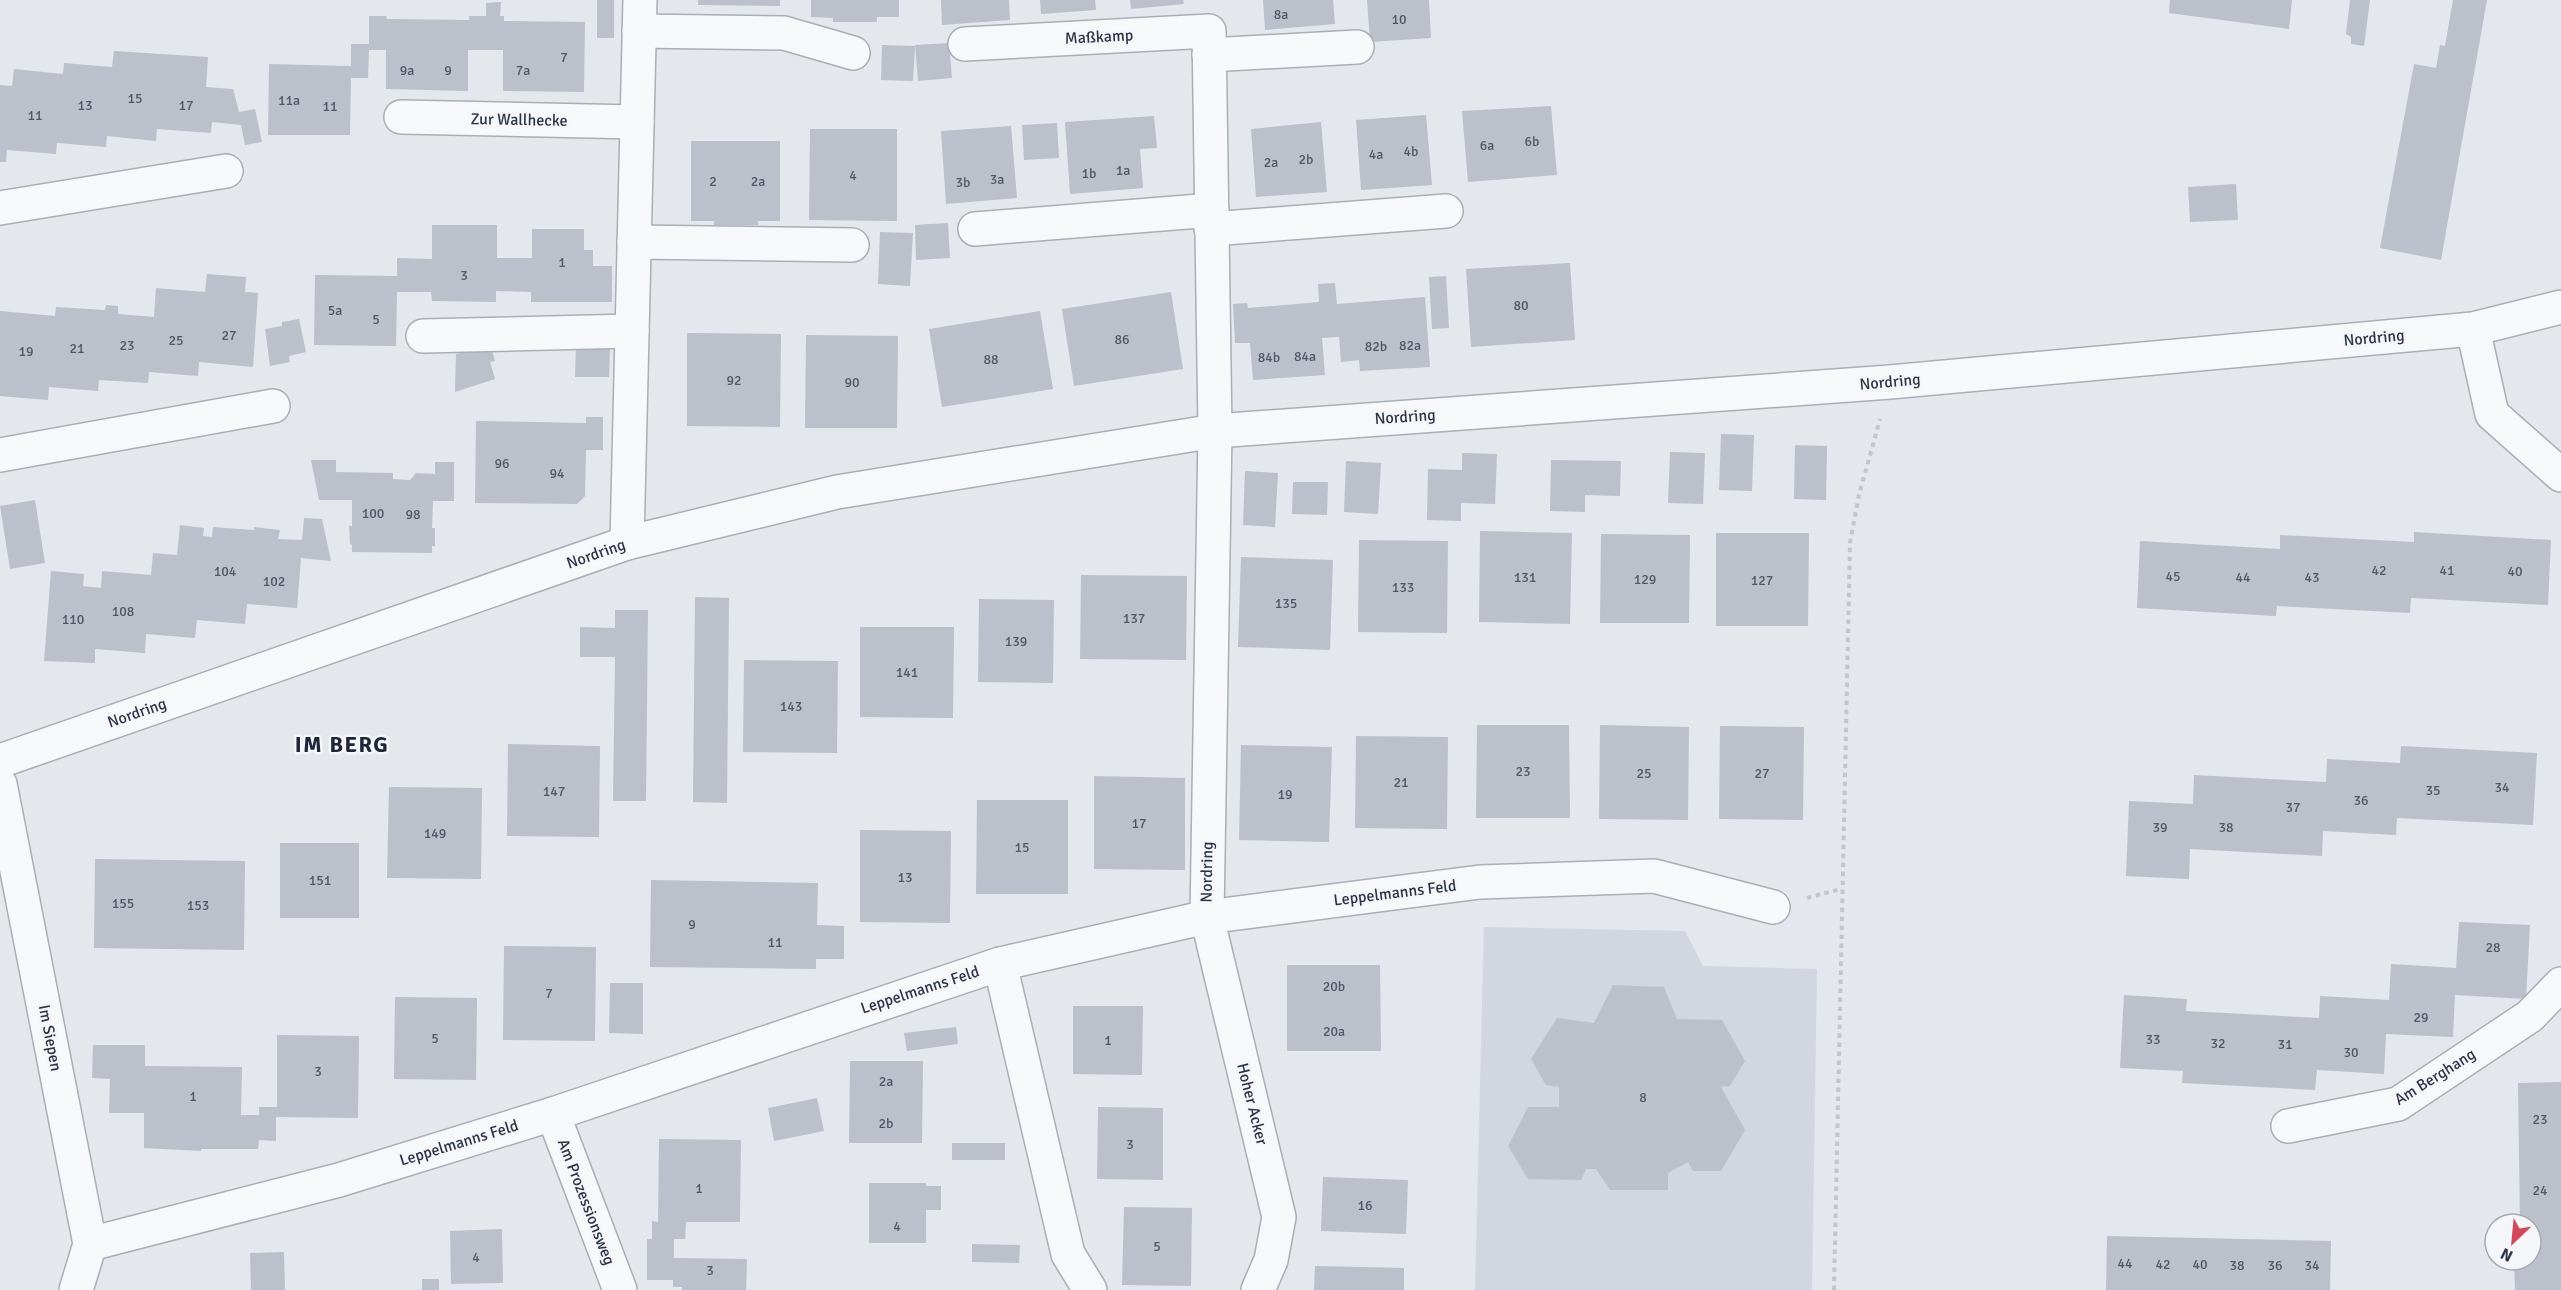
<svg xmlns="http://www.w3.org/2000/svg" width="2561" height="1290" font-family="Signika,sans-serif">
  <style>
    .built { fill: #d2d6de }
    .building { fill: #bbc0ca }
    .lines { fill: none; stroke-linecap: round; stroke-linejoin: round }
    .minor-casing { stroke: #a9aeb7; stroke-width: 36 }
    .path { stroke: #c2c5cb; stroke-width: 4; stroke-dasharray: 4.5 4.5; stroke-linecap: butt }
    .minor { stroke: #f7f8fa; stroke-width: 33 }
    .labels { text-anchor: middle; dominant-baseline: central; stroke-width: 5; stroke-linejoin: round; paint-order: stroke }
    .number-label { font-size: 14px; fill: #4f5766 }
    .street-label { font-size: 16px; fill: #2b3445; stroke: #f4f6f9 }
    .district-label { font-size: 22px; font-weight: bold; letter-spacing: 1.5px; fill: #1d2536; stroke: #f4f6f9 }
  </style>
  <rect width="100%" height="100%" fill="#e4e7ec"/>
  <path class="built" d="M1484,927L1685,931L1703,966L1817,969L1812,1290H1475Z"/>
  <g class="building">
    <rect x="597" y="0" width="17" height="38"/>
    <path d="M698,0H780V6L698,5Z"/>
    <path d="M811,0H899V17H877V22H833V18L811,17Z"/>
    <path d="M941,0H1009L1010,20L942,25Z"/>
    <path d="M1040,0H1095L1096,10L1041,14Z"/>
    <path d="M1130,0H1183L1184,4L1131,9Z"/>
    <path d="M1263,0H1333L1335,24L1265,30Z"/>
    <path d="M1367,0H1429L1431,38L1370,42Z"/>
    <path d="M2170,0H2292L2289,29L2169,13Z"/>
    <path d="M2350,0H2370L2364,46L2351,44V37L2346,34Z"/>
    <path d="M2453,0H2487L2441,260L2380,248L2414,64L2436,68L2440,45L2445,46Z"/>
    <path d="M501,2L500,16H504V21L585,22L584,92L503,91V50H468V91L386,89V50H369L368,78H351L350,135H268L269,64L351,66V44H369V16H386L387,19L469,20V16H486V3Z"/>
    <path d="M949,43L952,78L918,81L915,45Z"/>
    <path d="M882,45L915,46L913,81L881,80Z"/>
    <path d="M114,51L208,57L206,87L233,89L239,112L255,109L262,142L245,145L241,125L212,122L211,133L157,129L156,141L107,136L106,147L57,143L56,154L7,150L6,162H0V85L12,86L14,69L63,74L64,63L112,67Z"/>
    <path d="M1551,106L1557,175L1468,182L1462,111Z"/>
    <path d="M1426,115L1432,185L1361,190L1356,120Z"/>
    <path d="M1154,116L1157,148L1140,149L1143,188L1070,194L1065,122Z"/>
    <path d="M1321,122L1327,192L1256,197L1251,129Z"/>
    <path d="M1057,123L1059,158L1024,160L1022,125Z"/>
    <path d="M1011,126L1017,198L946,204L941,131Z"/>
    <path d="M810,129H897V221L809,220Z"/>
    <path d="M691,141H780V221H758V225H714V221H691Z"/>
    <path d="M2236,184L2238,220L2190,222L2188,187Z"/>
    <path d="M948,223L950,258L916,260L915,225Z"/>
    <path d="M432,225H497V258H532V229H584V250H593V266H612V302H531V292L496,291V302L432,301L431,292H397L396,346L314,345L315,275L397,276V258L432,259Z"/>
    <path d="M880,232L913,233L910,286L878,284Z"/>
    <path d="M1570,263L1575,340L1471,347L1466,269Z"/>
    <path d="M207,274L246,277L245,292L258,293L253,367L199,362L198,376L149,372L148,383L99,380L98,391L49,387L48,400L0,396V311L55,316L56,307L105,310L106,305L118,306V314L154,317L156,288L205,292Z"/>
    <path d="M1446,276L1449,328L1432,329L1429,277Z"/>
    <path d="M1335,283L1337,304L1425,297L1430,367L1360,371L1359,360L1341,362L1339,337L1322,338L1325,375L1253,380L1250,343H1235L1233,304L1247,303L1248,308L1319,302L1318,284Z"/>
    <path d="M1171,292L1183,369L1074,386L1062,309Z"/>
    <path d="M1040,311L1053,389L942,407L929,329Z"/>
    <path d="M299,319L306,352L289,356L290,362L270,366L265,329L282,326V322Z"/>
    <path d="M687,333L781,334L780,427L687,426Z"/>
    <path d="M806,335L898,336L897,428H805Z"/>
    <path d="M490,343L495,361L490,362L495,379L455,392L456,354Z"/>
    <path d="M576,344L610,345L609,377H575Z"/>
    <path d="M586,417H603V450H586L585,496L577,504L475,503L476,421L586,423Z"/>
    <path d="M1721,434L1754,435L1752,491L1719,490Z"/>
    <path d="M1795,445L1827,446L1826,500L1794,499Z"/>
    <path d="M1670,452L1705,453L1703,504L1668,503Z"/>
    <path d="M1462,453L1497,454L1495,504L1461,503V521L1427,520L1428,469L1462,470Z"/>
    <path d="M311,460H336V472L393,473V479L410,480L416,473L435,474V462H454V501H433L432,528H435V546H432V553L352,552V545L350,544L349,526H352V500H319Z"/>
    <path d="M1551,460L1621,461L1620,496L1585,495V512L1550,511Z"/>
    <path d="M1346,461L1381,463L1378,514L1344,512Z"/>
    <path d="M1245,471L1278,473L1275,527L1243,525Z"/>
    <path d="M1293,482H1328L1327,515L1292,514Z"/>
    <path d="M35,500L45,563L10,569L0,506Z"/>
    <path d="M304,518L322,519L331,561L301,558L297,608L247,604L245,624L197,620L195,638L146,634L145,653L95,649V663L44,661L51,571L84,574L83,586L101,588L102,571L151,575L153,553L177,555L180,525L204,528L203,536L212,537L213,527L254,530V527L280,530L278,539L302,540Z"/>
    <path d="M1480,531L1572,533L1570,624L1479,622Z"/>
    <path d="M2414,532L2551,540L2548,605L2411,598L2410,613L2277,606L2276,616L2137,608L2140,541L2280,549V535L2414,542Z"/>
    <path d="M1716,533H1809L1808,626H1716Z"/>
    <path d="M1601,534L1690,535L1689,623H1600Z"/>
    <path d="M1359,540L1448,541L1447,633L1358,632Z"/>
    <path d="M1241,557L1333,560L1330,650L1238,647Z"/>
    <path d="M1081,575L1187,576L1186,660L1080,659Z"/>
    <path d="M695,597L729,598L727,803L693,802Z"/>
    <path d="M979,599L1054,600L1053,683L978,682Z"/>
    <path d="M615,610H648L646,801H613L615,657H580V627L615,628Z"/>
    <path d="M860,627H954L953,718L860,717Z"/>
    <path d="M744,660L838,661L837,753L743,752Z"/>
    <path d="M1477,725H1569L1570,818H1476Z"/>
    <path d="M1600,725L1689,727L1688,820L1599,819Z"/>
    <path d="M1720,726L1804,727L1803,820L1719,819Z"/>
    <path d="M1356,736L1448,737L1447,829L1355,828Z"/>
    <path d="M508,744L600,746L599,837L507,836Z"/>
    <path d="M1241,745L1332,747L1329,842L1239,840Z"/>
    <path d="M2401,746L2537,753L2533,825L2397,818L2396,835L2323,831L2322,856L2190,849L2189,879L2126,876L2129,801L2193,804L2194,775L2326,782L2327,759L2400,763Z"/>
    <path d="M1094,776L1185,778V870L1094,869Z"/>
    <path d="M389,787L482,788L481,879L387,878Z"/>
    <path d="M977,800H1068V894H976Z"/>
    <path d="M860,830L951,831L950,923L860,922Z"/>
    <rect x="280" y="843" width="79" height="75"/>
    <path d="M95,859L245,861L244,950L94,948Z"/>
    <path d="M651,880L818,883L817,925L844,926V959H816V969L650,967Z"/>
    <path d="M2459,922L2530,925L2526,999L2455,995L2453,1037L2386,1034L2384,1074L2317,1070L2315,1090L2182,1083L2183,1071L2120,1068L2124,995L2187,999L2186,1011L2319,1018L2320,996L2389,1000L2391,964L2456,968Z"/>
    <path d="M504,946L596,947L595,1041L503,1040Z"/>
    <path d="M1287,965H1380L1381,1051H1287Z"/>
    <path d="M610,983H643V1034L609,1033Z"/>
    <path d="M1613,985L1664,987L1677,1019L1722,1020L1745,1061L1730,1086L1721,1087L1745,1130L1721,1171H1693L1688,1162L1668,1173V1190H1610L1596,1169H1586L1581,1180L1528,1179L1508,1146L1528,1107H1559V1087L1546,1085L1531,1059L1557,1018L1594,1023Z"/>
    <path d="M395,997L477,998L476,1080L394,1079Z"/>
    <path d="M1073,1006H1143L1142,1075L1073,1074Z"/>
    <path d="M956,1027L958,1044L907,1051L904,1033Z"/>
    <path d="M277,1035L359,1036L358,1118L276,1117V1141L259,1140L258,1149H201V1151L144,1148V1113H109L110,1079L92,1078L93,1045H145V1066L242,1067L241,1115H259V1107H277Z"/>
    <path d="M850,1061H923L922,1143H849Z"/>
    <path d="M2561,1082V1290H2515L2514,1260H2531V1224H2520L2518,1083Z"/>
    <path d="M817,1098L824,1131L774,1141L768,1108Z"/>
    <path d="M1098,1107L1163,1108V1180L1097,1179Z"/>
    <path d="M659,1139L741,1140L740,1222H686L685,1239H674V1258L747,1259L746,1290H682V1287H673V1280H647V1239H652V1221L658,1222Z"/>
    <rect x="952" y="1143" width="53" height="17"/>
    <path d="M1323,1177L1408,1180L1406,1234L1321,1231Z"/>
    <path d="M869,1183H926V1186H941V1210H926V1243H869Z"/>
    <path d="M1124,1207L1192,1208L1191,1286L1122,1285Z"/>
    <path d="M502,1229L503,1283L451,1284L450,1231Z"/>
    <path d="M2107,1236L2331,1241L2330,1290H2106Z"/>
    <path d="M972,1244L1020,1245L1019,1263L972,1262Z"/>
    <path d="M284,1252L285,1290H251L250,1253Z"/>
    <path d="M1315,1266L1404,1268V1290H1314Z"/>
    <rect x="422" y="1279" width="17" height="11"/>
  </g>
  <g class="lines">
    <g class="minor-casing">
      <g id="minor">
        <path d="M639,31L784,33L853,53"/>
        <path d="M965,44L1209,31L1215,431L1207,917L1279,1217L1271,1260L1258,1290"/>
        <path d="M1209,55L1357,47"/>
        <path d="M401,117L637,122"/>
        <path d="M0,208L226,171"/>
        <path d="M975,229L1212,210"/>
        <path d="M1211,229L1446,211"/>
        <path d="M634,242L852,245"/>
        <path d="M2473,329L2492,414L2561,475"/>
        <path d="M423,336L632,331"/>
        <path d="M0,455L273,406"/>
        <path d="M627,543L640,0"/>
        <path d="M0,761L627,543L837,492L1215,431L1890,382L2473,329L2561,307"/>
        <path d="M0,784L90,1244L76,1290"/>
        <path d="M1000,964L1068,1254L1090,1290"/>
        <path d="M553,1114L620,1290"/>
        <path d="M2288,1126L2398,1104L2530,1016L2561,984"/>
        <path d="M90,1244L339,1180L553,1114L1000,964L1207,917L1480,882L1654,876L1773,907"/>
      </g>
    </g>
    <g class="path">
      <path d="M1807,898L1841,889"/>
      <path d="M1834,1290L1850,543L1859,495L1880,419"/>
    </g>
    <use href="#minor" class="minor"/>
  </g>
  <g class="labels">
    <g class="number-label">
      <text x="1281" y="14">8a</text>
      <text x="1399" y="19">10</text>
      <text x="564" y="57">7</text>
      <text x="407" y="70">9a</text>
      <text x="448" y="70">9</text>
      <text x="523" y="70">7a</text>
      <text x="135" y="98">15</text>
      <text x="289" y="100">11a</text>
      <text x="85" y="105">13</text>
      <text x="186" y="105">17</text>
      <text x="330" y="106">11</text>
      <text x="35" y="115">11</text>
      <text x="1532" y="141">6b</text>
      <text x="1487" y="145">6a</text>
      <text x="1411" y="151">4b</text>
      <text x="1376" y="154">4a</text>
      <text x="1306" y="159">2b</text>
      <text x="1271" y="162">2a</text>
      <text x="1123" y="170">1a</text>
      <text x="1089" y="173">1b</text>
      <text x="853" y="175">4</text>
      <text x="997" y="179">3a</text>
      <text x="713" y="181">2</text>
      <text x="758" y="181">2a</text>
      <text x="963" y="182">3b</text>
      <text x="562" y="262">1</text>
      <text x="464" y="275">3</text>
      <text x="1521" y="305">80</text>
      <text x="335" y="310">5a</text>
      <text x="376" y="319">5</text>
      <text x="229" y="335">27</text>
      <text x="1122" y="339">86</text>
      <text x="176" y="340">25</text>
      <text x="127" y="345">23</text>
      <text x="1410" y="345">82a</text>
      <text x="1376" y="346">82b</text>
      <text x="77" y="348">21</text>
      <text x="26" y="351">19</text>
      <text x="1305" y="356">84a</text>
      <text x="1269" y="357">84b</text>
      <text x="991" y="359">88</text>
      <text x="734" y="380">92</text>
      <text x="852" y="382">90</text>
      <text x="502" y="463">96</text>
      <text x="557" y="473">94</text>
      <text x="373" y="513">100</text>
      <text x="413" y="514">98</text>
      <text x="2379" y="570">42</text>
      <text x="2447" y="570">41</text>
      <text x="225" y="571">104</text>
      <text x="2515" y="571">40</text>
      <text x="2173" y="576">45</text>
      <text x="1525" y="577">131</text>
      <text x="2243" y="577">44</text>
      <text x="2312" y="577">43</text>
      <text x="1645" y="579">129</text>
      <text x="1762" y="580">127</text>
      <text x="274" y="581">102</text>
      <text x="1403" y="587">133</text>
      <text x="1286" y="603">135</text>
      <text x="123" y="611">108</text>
      <text x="1134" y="618">137</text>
      <text x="73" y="619">110</text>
      <text x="1016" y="641">139</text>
      <text x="907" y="672">141</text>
      <text x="791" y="706">143</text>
      <text x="1523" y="771">23</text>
      <text x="1644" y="773">25</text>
      <text x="1762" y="773">27</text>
      <text x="1401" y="782">21</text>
      <text x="2502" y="787">34</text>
      <text x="2433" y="790">35</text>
      <text x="554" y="791">147</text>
      <text x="1285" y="794">19</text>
      <text x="2361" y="800">36</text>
      <text x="2293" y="807">37</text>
      <text x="1139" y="823">17</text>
      <text x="2160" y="827">39</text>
      <text x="2226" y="827">38</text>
      <text x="435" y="833">149</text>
      <text x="1022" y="847">15</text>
      <text x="905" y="877">13</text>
      <text x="320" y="880">151</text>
      <text x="123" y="903">155</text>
      <text x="198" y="905">153</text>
      <text x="692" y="924">9</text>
      <text x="775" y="942">11</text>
      <text x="2493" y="947">28</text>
      <text x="1334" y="986">20b</text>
      <text x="549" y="993">7</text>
      <text x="2421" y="1017">29</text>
      <text x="1334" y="1031">20a</text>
      <text x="435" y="1038">5</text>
      <text x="2153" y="1039">33</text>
      <text x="1108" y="1040">1</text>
      <text x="2218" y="1043">32</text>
      <text x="2285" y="1044">31</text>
      <text x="2351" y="1052">30</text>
      <text x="318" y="1071">3</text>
      <text x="886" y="1081">2a</text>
      <text x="193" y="1096">1</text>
      <text x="1643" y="1097">8</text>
      <text x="2540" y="1119">23</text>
      <text x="886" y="1123">2b</text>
      <text x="1130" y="1144">3</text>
      <text x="699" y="1188">1</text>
      <text x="2540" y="1190">24</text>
      <text x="1365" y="1205">16</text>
      <text x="897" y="1226">4</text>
      <text x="1157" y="1246">5</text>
      <text x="476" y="1257">4</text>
      <text x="2125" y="1263">44</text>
      <text x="2163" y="1264">42</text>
      <text x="2200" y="1264">40</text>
      <text x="2237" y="1265">38</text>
      <text x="2275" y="1265">36</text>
      <text x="2312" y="1265">34</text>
      <text x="710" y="1270">3</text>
    </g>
    <g class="street-label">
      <text transform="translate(1099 37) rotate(-3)">Maßkamp</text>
      <text transform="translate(519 120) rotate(1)">Zur Wallhecke</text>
      <text transform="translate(2374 338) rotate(-5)">Nordring</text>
      <text transform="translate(1890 382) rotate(-5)">Nordring</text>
      <text transform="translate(1405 417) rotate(-4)">Nordring</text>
      <text transform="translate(596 554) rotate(-19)">Nordring</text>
      <text transform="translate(137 713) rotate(-19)">Nordring</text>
      <text transform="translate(1207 872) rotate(-89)">Nordring</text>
      <text transform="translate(1395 893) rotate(-7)">Leppelmanns Feld</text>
      <text transform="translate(920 990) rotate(-18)">Leppelmanns Feld</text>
      <text transform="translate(50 1038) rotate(79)">Im Siepen</text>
      <text transform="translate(2435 1077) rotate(-32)">Am Berghang</text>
      <text transform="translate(1252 1104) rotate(76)">Hoher Acker</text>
      <text transform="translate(459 1143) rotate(-17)">Leppelmanns Feld</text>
      <text transform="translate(586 1202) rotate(69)">Am Prozessionsweg</text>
    </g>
    <g class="district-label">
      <text x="342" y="744">IM BERG</text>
    </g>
  </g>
  <g transform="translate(2513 1242) rotate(206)"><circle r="28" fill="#f4f6f9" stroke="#a4a8b1" stroke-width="1.5"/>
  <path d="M0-4.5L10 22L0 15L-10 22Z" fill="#d1495b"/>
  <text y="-9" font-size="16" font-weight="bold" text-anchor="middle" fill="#2b3445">N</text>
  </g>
</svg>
